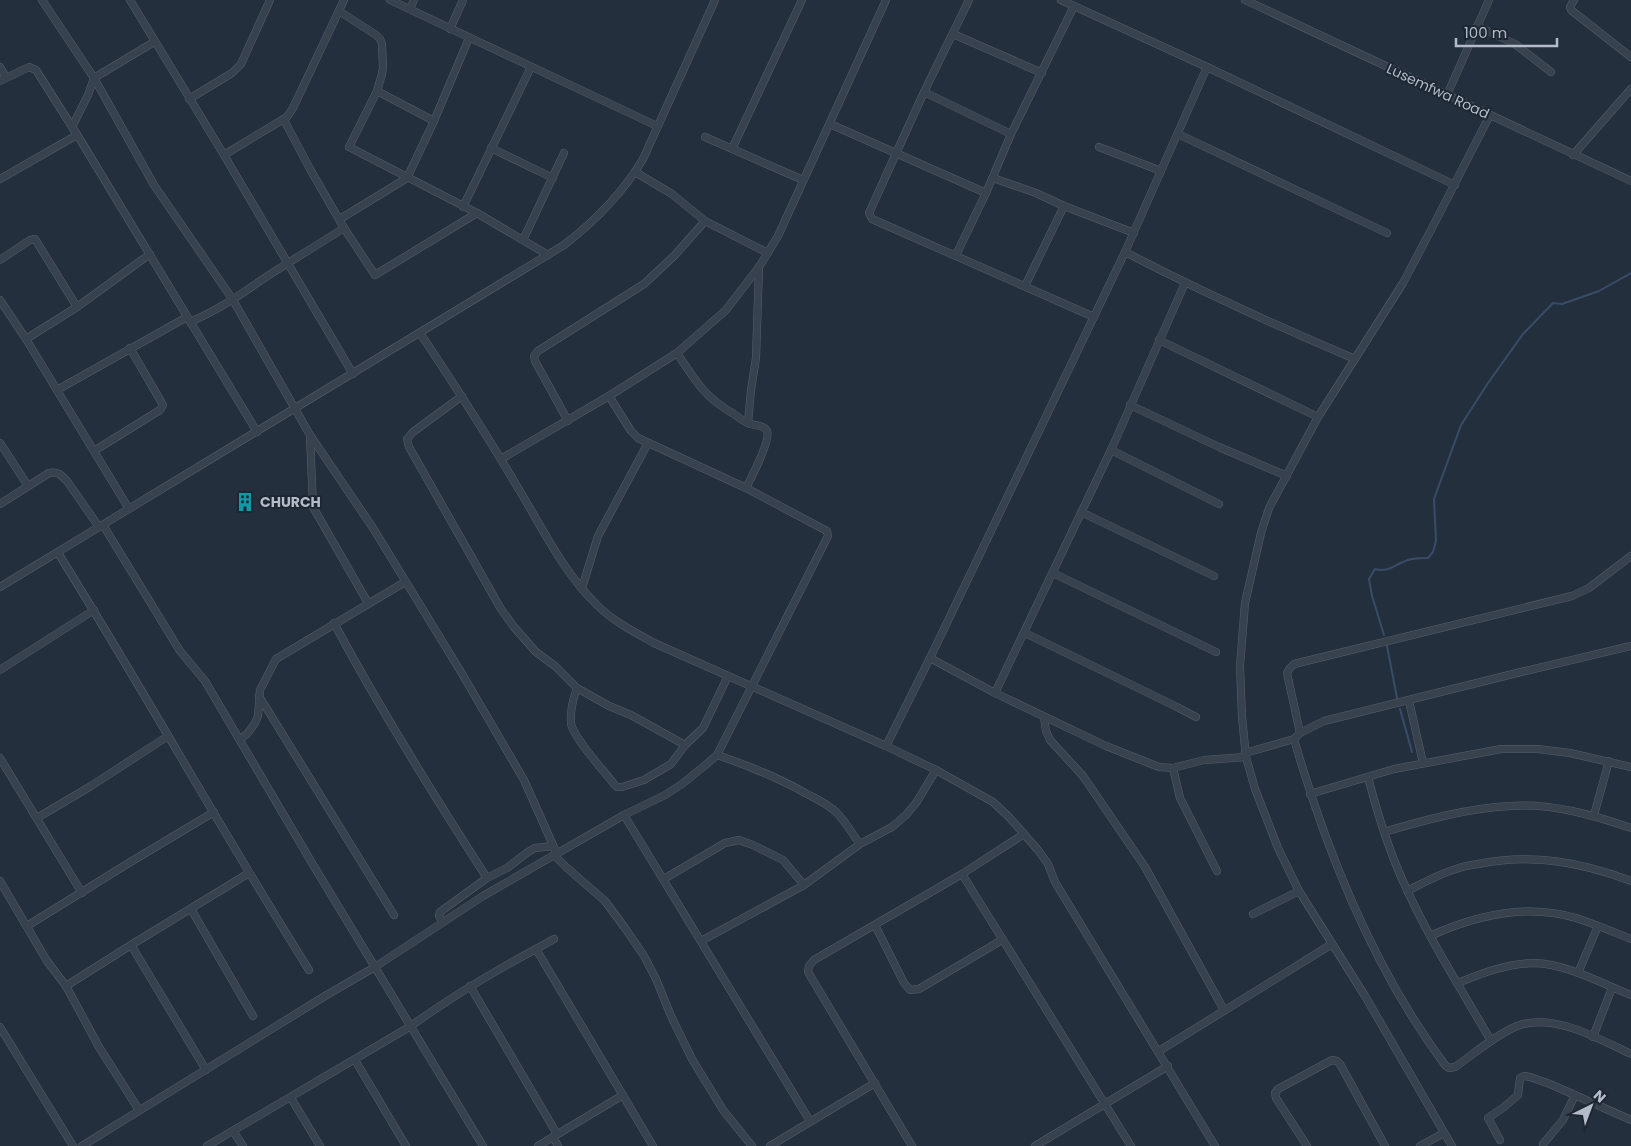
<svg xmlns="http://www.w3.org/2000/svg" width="1631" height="1146" font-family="Poppins,sans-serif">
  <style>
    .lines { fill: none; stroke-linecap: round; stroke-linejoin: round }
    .stream { stroke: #394c67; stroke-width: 2 }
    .minor-casing { stroke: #565f6c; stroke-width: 8 }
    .minor { stroke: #38414e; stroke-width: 7 }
    .labels { text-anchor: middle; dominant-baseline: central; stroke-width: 4; stroke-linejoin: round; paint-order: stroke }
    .street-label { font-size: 14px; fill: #b4bcc9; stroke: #1d2633 }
    .poi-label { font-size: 14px; font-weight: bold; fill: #b4bcc9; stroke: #1d2633; text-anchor: start }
  </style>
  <rect width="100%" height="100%" fill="#242f3e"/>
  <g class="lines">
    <g class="stream">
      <path d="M1384,635L1372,596L1369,579L1375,569C1388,572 1391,567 1403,562C1410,558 1419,558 1428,558L1433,552L1436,541L1434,499L1461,425L1488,383L1523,334L1553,303L1562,304L1599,291L1631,273"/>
      <path d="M1387,646L1397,698"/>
      <path d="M1400,709L1412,752"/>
    </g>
    <g class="minor-casing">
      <g id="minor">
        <path d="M42,0L94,78L154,185L233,300L310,435L373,528L461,672L524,780L557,854"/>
        <path d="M130,0L224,155L353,374"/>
        <path d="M390,0L657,126"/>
        <path d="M969,0L924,92L869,213L872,219L1094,317"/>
        <path d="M1061,0L1207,67L1455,185"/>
        <path d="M1245,0L1631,181"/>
        <path d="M1574,0L1570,7L1571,10L1631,57"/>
        <path d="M410,9L414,0"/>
        <path d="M339,11L376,35L380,39L382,44L383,68L382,74L377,91L349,147L477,213L548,255"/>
        <path d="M1477,26L1515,44L1551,72"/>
        <path d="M450,29L463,0"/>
        <path d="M953,34L1042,73"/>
        <path d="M0,67L6,77"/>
        <path d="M0,81L29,67L36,70L81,141L257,432"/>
        <path d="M377,91L434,121"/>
        <path d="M924,92L1011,134"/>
        <path d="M1447,95L1489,0"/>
        <path d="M189,99L232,73L241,64L270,0"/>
        <path d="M284,120L310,169L344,228L375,275L477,213"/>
        <path d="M830,124L986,193"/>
        <path d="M72,127L88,95L94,78L154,42"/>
        <path d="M1178,134L1387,233"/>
        <path d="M705,137L803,180"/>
        <path d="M1099,147L1161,171"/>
        <path d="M491,148L553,178"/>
        <path d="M732,149L802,0"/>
        <path d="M224,155L287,117L293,108L344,0"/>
        <path d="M1573,155L1631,89"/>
        <path d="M635,172L672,194L705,221L768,253"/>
        <path d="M993,178L1036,193L1064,206L1134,233"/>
        <path d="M0,179L77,135"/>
        <path d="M463,207L531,67"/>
        <path d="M340,219L407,178L434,121L469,38"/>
        <path d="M523,240L564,153"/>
        <path d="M1125,252C1200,291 1277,326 1355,359"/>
        <path d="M956,255L986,193L1011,134L1074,6"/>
        <path d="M0,260L30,240L35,239L77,307"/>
        <path d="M1025,286L1064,206"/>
        <path d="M0,300L26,339L129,509"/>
        <path d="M190,322C216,311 237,297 260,281C287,263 316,246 344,228"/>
        <path d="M420,333C454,384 487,435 518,488C542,527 563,572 597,605C613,621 634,632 654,643L886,746L936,770L993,802L1009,817L1038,850L1048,864L1055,882L1215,1146"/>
        <path d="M26,339L77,307L150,254"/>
        <path d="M1159,340L1318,417"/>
        <path d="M677,353C695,380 705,398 734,414C739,418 744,422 750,424C755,425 765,426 767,431C771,440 751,478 746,488"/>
        <path d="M57,390L187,317"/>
        <path d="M462,396L413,432L407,439L409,447L501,609L514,627L536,652L555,666L577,688L609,706L631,715L685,745"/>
        <path d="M1130,405L1219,447L1287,476"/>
        <path d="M568,421L535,361L534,356L538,351L644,284L675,255L705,221"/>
        <path d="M748,423L751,390L756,358L759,267"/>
        <path d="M310,436L313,507L368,603"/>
        <path d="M0,443L28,486"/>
        <path d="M1111,450L1219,504"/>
        <path d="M94,451L160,410L163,405L130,348"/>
        <path d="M501,459L609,396L677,353L726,310L759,267L778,236L886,0"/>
        <path d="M0,504L49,473C58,471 61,475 67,481L99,527"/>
        <path d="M1081,512L1214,576"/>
        <path d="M103,525L180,651L205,681L312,863L483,1146"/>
        <path d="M58,553C144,690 222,832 309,970"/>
        <path d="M1053,573L1216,652"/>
        <path d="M0,587L564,245C595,221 623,193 643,159L715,0"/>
        <path d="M582,588L598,536L648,443"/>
        <path d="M334,623C381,711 433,794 487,878"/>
        <path d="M1025,633L1175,706L1196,717"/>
        <path d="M930,658L995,693L1111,450L1185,283"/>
        <path d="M0,670L94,610"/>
        <path d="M577,688C573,699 570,711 571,723C572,736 604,771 614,784L617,787H622L644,780L671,764L685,745L703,728L728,676"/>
        <path d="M995,693L1106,746L1159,767L1173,768L1204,760L1246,757"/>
        <path d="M259,696L394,915"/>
        <path d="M1409,701L1423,763"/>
        <path d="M1044,717L1046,731L1050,740L1083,776L1145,867L1224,1010"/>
        <path d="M1300,733L1287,673L1290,668L1294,664L1572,596L1589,588L1631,556"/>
        <path d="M240,739L247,734L255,723L258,716L260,690L276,659L405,582"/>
        <path d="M1294,739C1327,854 1373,968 1445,1065L1449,1068L1455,1067C1475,1053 1494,1036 1517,1026C1553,1012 1599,1039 1631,1054"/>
        <path d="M886,746L930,658L1125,252L1207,67"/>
        <path d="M1245,753L1294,739L1300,733L1324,721L1521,672L1631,646"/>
        <path d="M717,755C750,766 777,777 807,794C817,799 828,804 837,813C846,822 852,834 860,844"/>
        <path d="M0,758L82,893"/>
        <path d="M1173,768L1180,798L1217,871"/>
        <path d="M1368,777C1378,816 1390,855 1408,892C1432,944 1463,992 1491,1041"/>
        <path d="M1310,794L1394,769L1501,749H1538L1570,753L1631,767"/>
        <path d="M624,815L810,1121"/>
        <path d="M1594,815L1609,761"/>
        <path d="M37,818L91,786L168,736"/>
        <path d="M1384,832C1425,820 1468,808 1511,806C1552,803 1593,815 1631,828"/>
        <path d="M554,855L566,867L605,901L625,928L644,956L656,979L671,1016L692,1059L723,1110L752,1146"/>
        <path d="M962,874L1131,1146"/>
        <path d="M664,879L725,843L739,840L753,845L783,860L804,885"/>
        <path d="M0,881L47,961L66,986L99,1047L139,1110"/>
        <path d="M1407,891C1423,883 1439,874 1456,869C1463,866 1471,865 1478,864C1531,853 1581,862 1631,881"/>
        <path d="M191,909L253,1016"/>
        <path d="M1253,914L1299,891"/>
        <path d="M443,922L439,916L440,912L487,878L507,868L528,852L535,848L553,846"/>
        <path d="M875,925L904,983L910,990L919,989L1002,940"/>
        <path d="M27,926L132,861L214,812"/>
        <path d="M1430,936C1476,915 1526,903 1576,918C1595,924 1613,932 1631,939"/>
        <path d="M701,941L804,885L860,844L892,827L906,815L916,803L936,770"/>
        <path d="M131,945L206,1070"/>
        <path d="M536,949L554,939"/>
        <path d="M1578,973L1598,926"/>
        <path d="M1458,983C1482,973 1508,963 1536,963C1566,964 1603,984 1631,995"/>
        <path d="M66,986L131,945L249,873"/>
        <path d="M470,986L557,1134"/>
        <path d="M0,1027L73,1146"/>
        <path d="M1593,1037L1612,988"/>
        <path d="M1159,1051L1332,944"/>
        <path d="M355,1060L406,1146"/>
        <path d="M291,1098L320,1146"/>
        <path d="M233,1131L243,1146"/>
        <path d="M553,1137L558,1146"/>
        <path d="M1500,1140L1488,1118L1504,1107L1518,1095L1520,1078L1524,1076L1530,1077L1550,1084L1631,1120"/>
        <path d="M1543,1144L1563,1120L1575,1095"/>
        <path d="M82,1146L325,996L375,967L483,896L624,815L665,795L682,784L703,767L717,755L828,536L827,531L746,488L638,438L631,431L609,396"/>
        <path d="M207,1146L411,1026C451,997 493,972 536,949L653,1146"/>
        <path d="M538,1146L623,1095"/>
        <path d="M770,1146L875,1083"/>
        <path d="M912,1146L808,972L809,966L814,960L962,874L1024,834"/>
        <path d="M1035,1146L1168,1066"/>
        <path d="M1307,1146L1276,1098L1275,1093L1278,1089L1332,1060L1337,1061L1340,1064L1385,1146"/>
        <path d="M1420,1146L1444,1133"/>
        <path d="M1452,1146L1365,996L1299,891L1278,848L1255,789L1246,757L1242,717L1240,666L1245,603L1261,533L1269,508L1318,417L1403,283L1432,228L1490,115"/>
      </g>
    </g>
    <use href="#minor" class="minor"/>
  </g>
  <defs>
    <g id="building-bare" transform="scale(1.5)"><path d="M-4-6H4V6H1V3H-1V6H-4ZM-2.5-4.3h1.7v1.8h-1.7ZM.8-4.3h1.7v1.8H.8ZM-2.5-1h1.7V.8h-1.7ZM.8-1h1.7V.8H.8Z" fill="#0f9aa8" stroke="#1d2633" stroke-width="2.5" paint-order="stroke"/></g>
  </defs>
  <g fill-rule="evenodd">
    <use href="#building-bare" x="245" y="502"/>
  </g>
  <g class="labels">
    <g class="street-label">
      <text transform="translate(1438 91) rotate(25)">Lusemfwa Road</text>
    </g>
    <g class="poi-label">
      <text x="260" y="502">CHURCH</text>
    </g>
  </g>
  <g transform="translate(1591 1106) rotate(42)" stroke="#1d2633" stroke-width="4" paint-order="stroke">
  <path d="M0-4L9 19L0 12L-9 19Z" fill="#b4bcc9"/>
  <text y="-8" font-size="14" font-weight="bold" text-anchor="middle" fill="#b4bcc9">N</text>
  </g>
  <path d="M1456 38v8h101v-8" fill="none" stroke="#b4bcc9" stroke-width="2.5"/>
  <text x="1464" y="38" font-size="15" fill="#b4bcc9" stroke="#1d2633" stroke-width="4" paint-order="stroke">100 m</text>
</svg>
